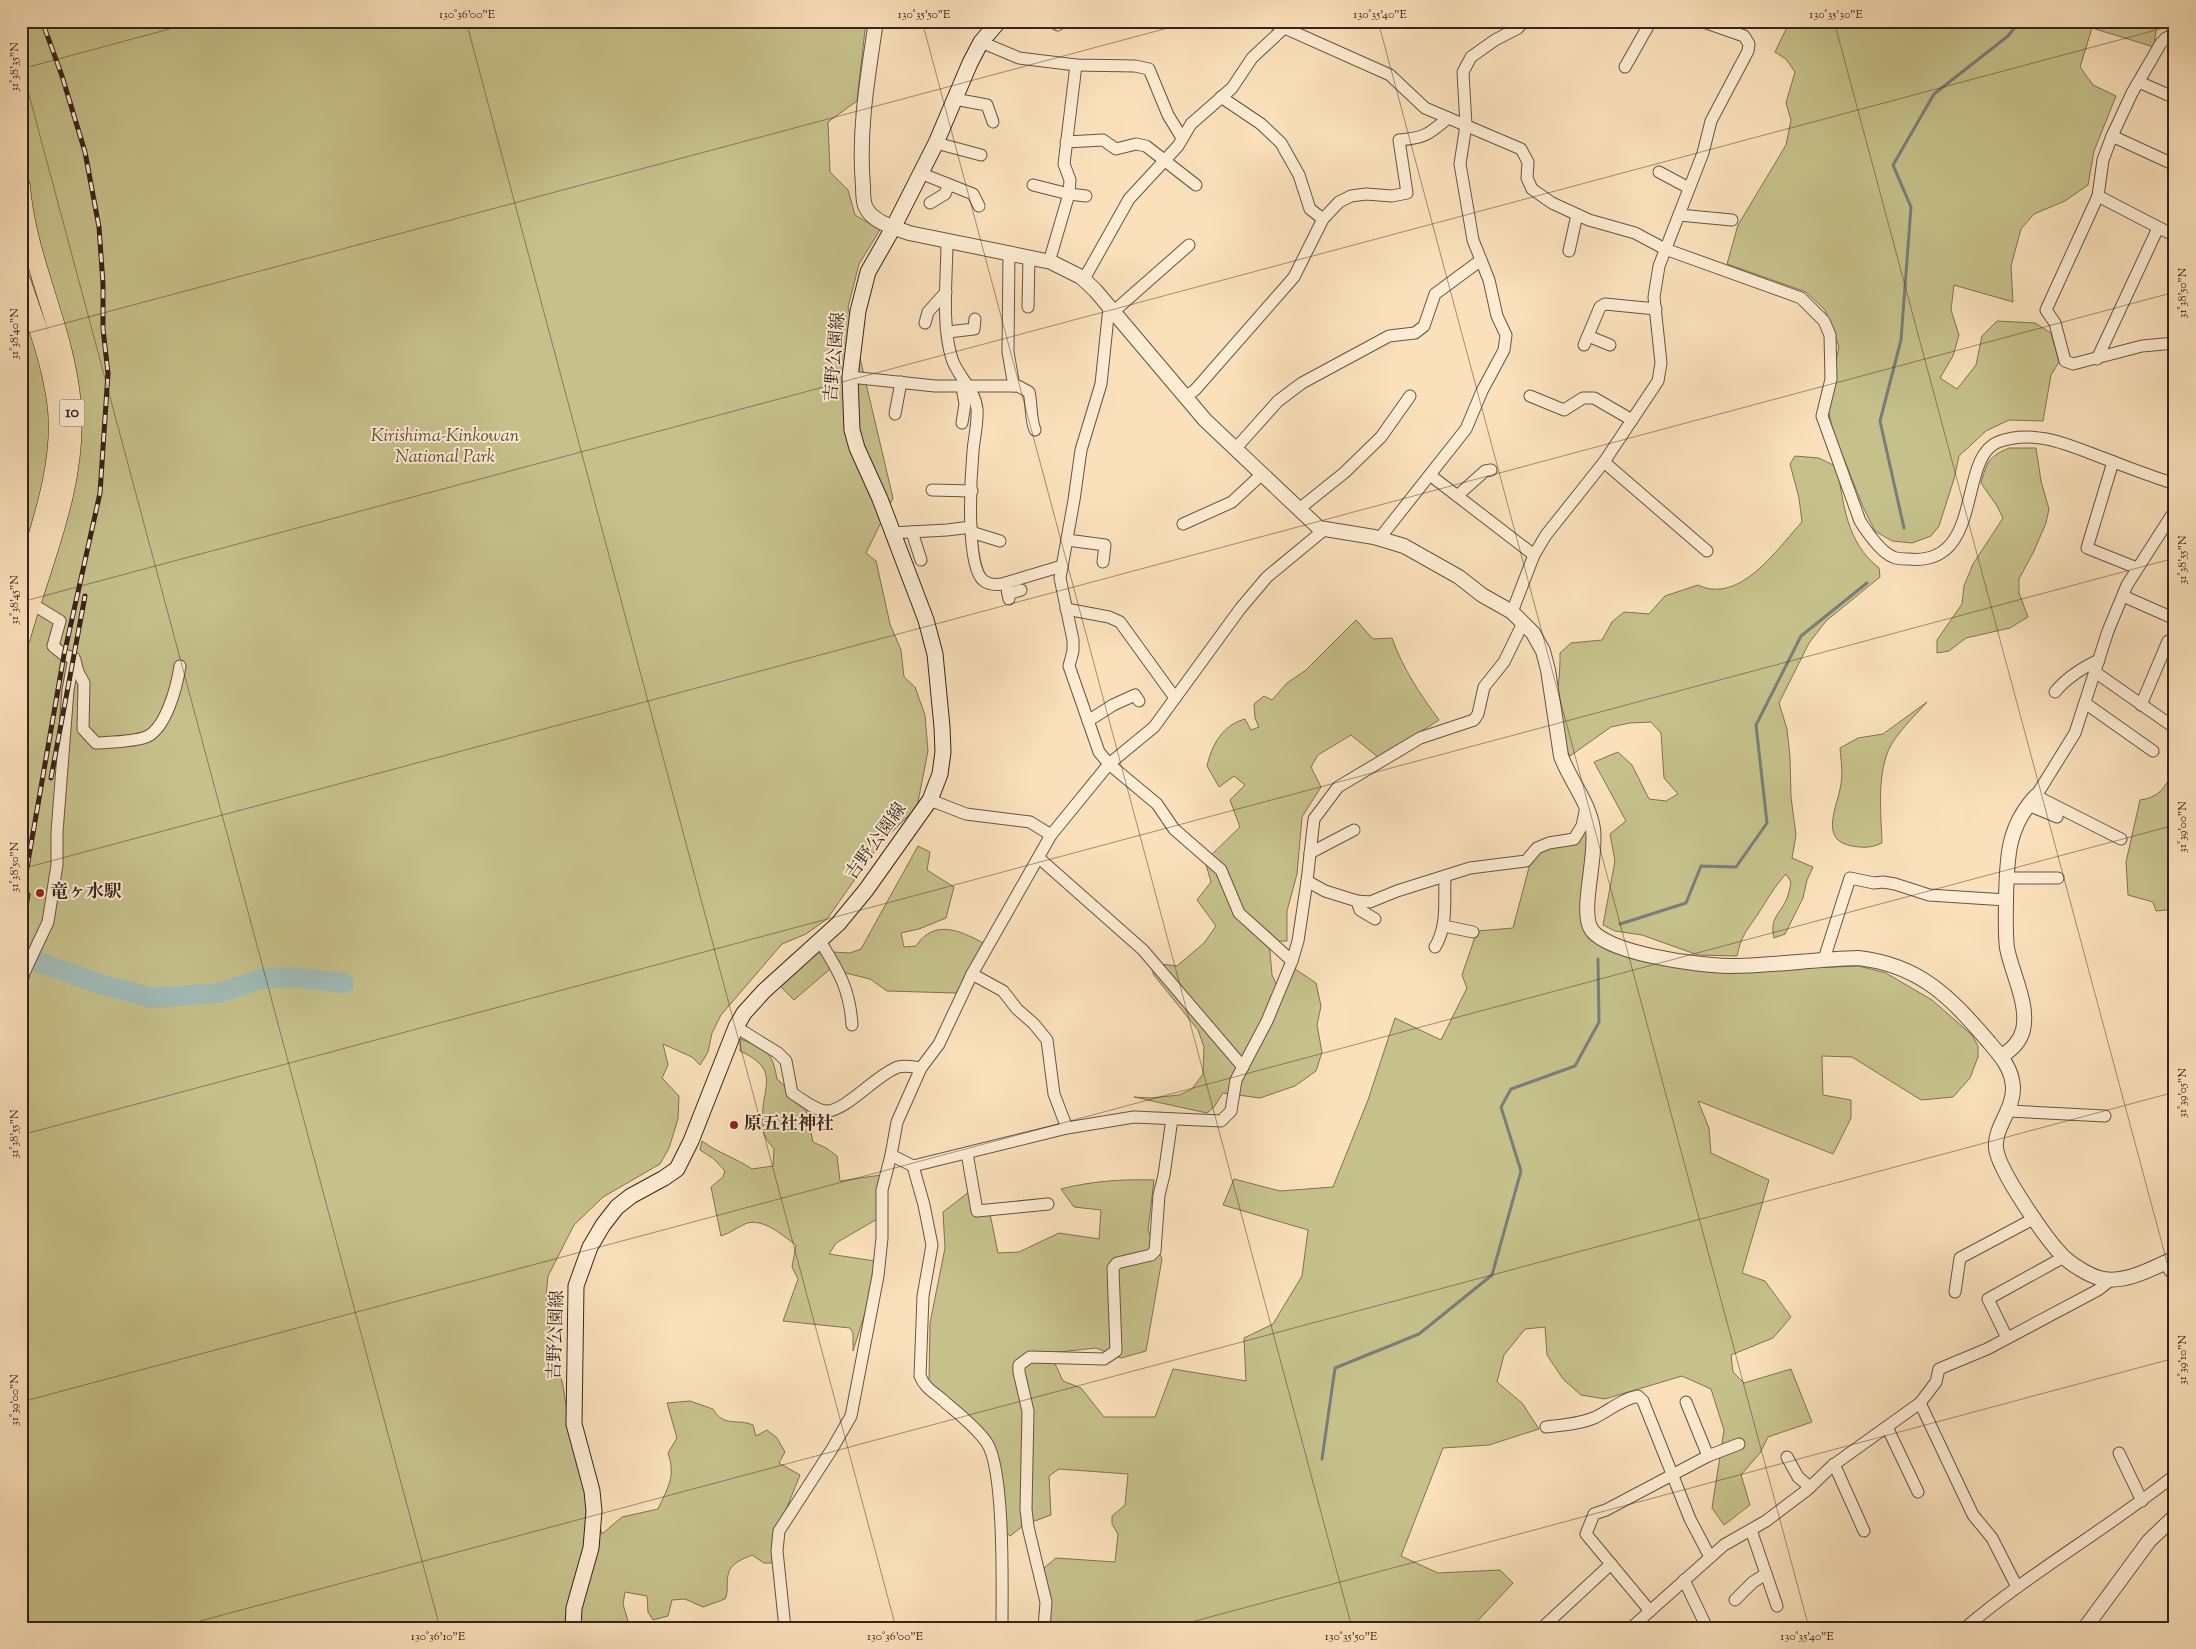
<svg xmlns="http://www.w3.org/2000/svg" width="2196" height="1649" font-family="'Sorts Mill Goudy','Noto Serif JP',serif">
  <style>
    .green { fill: #c6c18b; stroke: #807253 }
    .water { fill: #a1bcb8; stroke: #787f79 }
    .lines { fill: none; stroke-linecap: round; stroke-linejoin: round }
    .stream { stroke: #787f79; stroke-width: 3 }
    .river { stroke: #a1bcb8; stroke-width: 20 }
    .minor-casing { stroke: #6a5243; stroke-width: 13 }
    .tertiary-casing { stroke: #6a5243; stroke-width: 16 }
    .secondary-casing { stroke: #3a231b; stroke-width: 17 }
    .trunk-casing { stroke: #3a231b; stroke-width: 19 }
    .minor { stroke: #fcecd3; stroke-width: 11 }
    .tertiary { stroke: #fcecd3; stroke-width: 14 }
    .secondary { stroke: #fcecd3; stroke-width: 15 }
    .trunk { stroke: #fae1bb; stroke-width: 18 }
    .rail-casing { stroke: #3a231b; stroke-width: 5 }
    .rail { stroke: #fcecd3; stroke-width: 3; stroke-dasharray: 9; stroke-linecap: butt }
    .ticks { fill: none; stroke: #3a231b; stroke-width: 1; stroke-opacity: 0.45 }
    .poi-dot { fill: #8f2418; stroke: #fcecd3; stroke-width: 2 }
    .labels { text-anchor: middle; dominant-baseline: central; stroke-width: 4; stroke-linejoin: round; paint-order: stroke }
    .shield { fill: #fcecd3; stroke: #745f52; stroke-width: 1 }
    .shield-label { font-size: 16px; font-weight: bold; fill: #3a231b }
    .street-label { font-size: 18px; fill: #3a231b; stroke: #fcecd3 }
    .park-label { font-size: 18px; font-style: italic; fill: #5d4a37; stroke: #fcecd3 }
    .poi-label { font-size: 18px; font-weight: bold; fill: #3a231b; stroke: #fcecd3; text-anchor: start }
    .neatline { fill: none; stroke: #3a231b; stroke-width: 2 }
    .ticks-label { font-size: 12px; text-anchor: middle; fill: #3a231b }
  </style>
  <rect width="100%" height="100%" fill="#fae1bb"/>
  <filter id="stains"><feTurbulence type="fractalNoise" baseFrequency=".004" numOctaves="4"/><feColorMatrix values="0 0 0 0 .2 0 0 0 0 .09 0 0 0 0 .02 0 0 0 .5 -.17"/></filter>
  <radialGradient id="worn" r=".72"><stop offset=".6" stop-color="#630" stop-opacity="0"/><stop offset="1" stop-color="#630" stop-opacity=".3"/></radialGradient>
  <g class="green">
    <path d="M21,21H866L857,101L828,122L830,172L848,190L855,215L880,230L859,264L848,307L893,498L866,553L876,561L890,624L901,650L904,677L915,687L925,715L928,751L917,807L879,845L827,919L806,934L782,944L721,1015L712,1033L708,1052L700,1065L692,1057L663,1044L668,1065L662,1078L679,1096L678,1119L669,1148L660,1164L603,1197L574,1225L548,1276L546,1297L551,1338L563,1386L570,1429L602,1534L622,1517L658,1509C668,1487 676,1477 668,1453L677,1438L667,1403L690,1401L713,1409C724,1428 737,1418 753,1425L756,1436L767,1430L777,1438L785,1452L779,1463L800,1475L779,1527L774,1563H764L752,1555C743,1559 730,1563 728,1575C726,1584 729,1591 725,1599L703,1607L685,1599L672,1600L668,1616L653,1620L648,1612L647,1596L625,1592L623,1604L630,1628H21Z"/>
    <path d="M1790,21H2157L2154,47L2092,28L2080,67L2093,85L2116,96L2094,151L2088,185L2065,201L2034,214L2021,229L2011,266L2013,302L1954,285L1951,310L1959,335L1953,356L1940,378L1957,389L1976,365L1982,336L1997,321L2035,323L2051,333L2059,362L2051,375L2043,421L2009,420L1986,431L1959,456L1954,479L1939,526L1931,536L1912,543L1892,541L1875,531L1863,507L1833,431L1827,405L1839,347L1825,310L1806,292L1727,264L1738,225L1786,145L1791,120L1786,103L1795,72L1786,59L1775,52Z"/>
    <path d="M2009,448H2036L2041,481L2049,509L2046,523L2034,551L2019,579V593L2028,617L2010,628L1966,638L1949,651L1937,653V640L1962,604L1964,586L1973,564L2003,518L1997,506L1981,483C1987,462 1988,457 2009,448Z"/>
    <path d="M1795,456L1819,458L1837,467C1844,505 1846,542 1879,568L1880,577L1826,621L1809,643L1779,703L1787,729L1790,757L1791,797L1796,835L1792,858L1813,867L1807,880L1803,898L1785,934L1774,938C1769,917 1781,914 1787,898C1789,893 1790,887 1791,882L1786,874C1774,887 1767,900 1758,914C1747,930 1741,936 1737,956L1698,955L1642,935L1615,931L1603,925L1615,861L1610,834L1626,821L1594,762L1618,752L1632,765L1649,799L1666,801L1678,794L1664,778L1661,733L1651,722L1630,723L1611,727L1570,756C1547,721 1561,692 1560,653L1571,643L1602,640L1612,622L1624,612L1649,614L1665,596L1698,585C1740,605 1777,549 1802,522L1799,498L1790,464Z"/>
    <path d="M1356,620L1373,639L1392,638C1403,669 1420,694 1439,720L1379,758L1351,735L1318,755L1311,767L1321,787L1302,817L1297,874L1287,911V941H1269L1272,975L1277,986L1295,969L1316,983L1321,1006L1317,1025L1322,1052L1316,1071L1295,1086L1260,1098L1223,1093L1214,1107L1207,1113L1134,1097L1151,1098L1179,1095L1192,1089L1203,1074L1204,1047L1198,1030L1153,974V963L1177,966L1204,943L1216,926L1197,900L1211,882L1205,861L1240,827L1230,800L1245,785L1234,776L1219,787L1207,766C1212,744 1223,725 1245,719L1251,730L1259,727L1255,718L1254,704L1264,696L1272,700L1287,683L1306,670Z"/>
    <path d="M1927,702C1914,717 1896,733 1888,751C1877,779 1881,814 1882,843C1871,848 1864,848 1852,846C1818,840 1838,806 1841,784C1843,772 1841,760 1840,748L1858,738L1883,734Z"/>
    <path d="M2171,772H2175V909L2156,911L2153,902L2128,895L2126,862L2140,800C2157,798 2167,788 2171,772Z"/>
    <path d="M1586,828L1588,834L1582,921L1588,938L1609,951L1637,959L1736,971L1859,966L1886,973L1932,1000L1972,1035L1978,1046V1057L1970,1078L1953,1097L1921,1100L1852,1057L1822,1056L1823,1095L1851,1100V1118L1833,1154L1698,1101L1709,1128L1711,1153L1769,1180L1742,1273L1765,1281L1791,1317L1773,1338L1731,1355L1733,1372L1744,1383L1791,1369L1812,1422L1768,1437L1760,1453L1741,1475L1750,1505L1724,1525L1712,1508L1724,1430L1711,1389L1682,1376L1605,1399L1581,1395L1563,1379L1547,1355L1545,1327L1525,1329L1504,1355L1497,1382L1522,1403L1539,1429L1489,1445L1443,1448L1401,1556L1438,1573L1500,1570L1513,1583L1471,1628H1041L1039,1610L1049,1605L1044,1568L1056,1558L1115,1562L1118,1534L1112,1524V1516L1125,1505L1128,1474L1059,1469L1049,1476L1051,1515L1024,1525L1010,1536L997,1523L994,1478L986,1446L929,1381L930,1323L945,1248L943,1212L969,1192L974,1216L990,1214L998,1253L1019,1252L1059,1233L1099,1239L1101,1210L1074,1207L1061,1189C1092,1181 1122,1179 1154,1180L1148,1230L1162,1259L1146,1351L1121,1358L1096,1348L1050,1353L1063,1381L1081,1388L1104,1417H1155L1173,1369L1246,1381L1244,1338L1273,1324L1302,1276L1308,1230L1223,1205L1234,1179L1280,1191L1333,1187L1368,1100L1395,1018L1441,1040L1467,988L1462,975L1477,931L1513,928L1532,856Z"/>
    <path d="M918,846L930,852L927,870L954,887L946,918L919,929L901,933L904,947L916,946C935,917 963,932 987,945L956,993L887,991L870,979L830,969L794,1000L778,984L815,951L850,953L861,949Z"/>
    <path d="M741,1039C766,1050 772,1050 777,1079L805,1104L813,1142L826,1148L837,1156L840,1181L881,1175L877,1219L836,1243L829,1254L875,1261L865,1313L853,1351V1333L850,1328L783,1321L798,1279L792,1267L796,1245C782,1235 760,1215 743,1225C735,1229 730,1233 721,1236L711,1187L723,1177L725,1171L714,1159L700,1150L702,1141C718,1153 736,1158 752,1169L773,1166L774,1149C771,1145 767,1141 765,1136C763,1133 763,1128 763,1125C759,1089 784,1071 740,1051Z"/>
  </g>
  <path class="water" d="M21,371C29,402 26,417 21,448Z"/>
  <g class="lines">
    <g class="stream">
      <path d="M1904,528L1880,421L1901,340L1911,207L1893,165L1934,94L2008,36L2020,21"/>
      <path d="M1620,924L1686,903L1701,866L1736,867L1767,823L1756,725L1801,636L1867,583"/>
      <path d="M1322,1459L1335,1368L1419,1334L1492,1275L1521,1171L1501,1107L1511,1089L1575,1066L1599,1022L1598,959"/>
    </g>
    <path class="river" d="M33,960L100,984L152,998L219,993L261,979L290,977L344,983"/>
    <g class="minor-casing">
      <g id="minor">
        <path d="M982,21L993,27"/>
        <path d="M1052,21L1058,25"/>
        <path d="M1269,21L1390,75L1425,108L1521,149L1528,162L1527,178L1532,189L1552,203L1589,220L1635,233L1665,249L1801,298L1824,321L1830,335L1831,379L1822,416L1860,521C1867,532 1881,552 1893,557C1897,559 1904,559 1908,559C1985,567 1957,458 1998,442C2039,427 2076,449 2114,462C2134,470 2154,477 2175,484"/>
        <path d="M2175,34L2166,38L2161,43L2132,93L2112,136L2175,165"/>
        <path d="M981,42L1019,58L1076,65L1135,66L1149,69L1168,115L1182,138"/>
        <path d="M1625,67L1651,21"/>
        <path d="M2139,82L2175,98"/>
        <path d="M1221,97L1261,124L1281,143L1299,175L1310,209L1323,219"/>
        <path d="M954,99L987,105L993,122"/>
        <path d="M1066,142L1103,140L1116,149L1136,144L1146,146L1196,185"/>
        <path d="M936,143L981,155"/>
        <path d="M1659,172L1689,188"/>
        <path d="M920,173L973,194L979,206"/>
        <path d="M1033,185L1069,194L1086,196"/>
        <path d="M2098,196L2103,160L2112,136"/>
        <path d="M930,203L945,194L948,186"/>
        <path d="M1679,215L1732,220"/>
        <path d="M2175,236L2098,196L2046,310L2055,323L2065,361L2073,364L2142,346L2175,343"/>
        <path d="M947,241C947,277 941,324 952,359C958,377 975,389 977,409C978,423 974,438 973,451C971,474 965,568 984,581C990,585 996,585 1002,584L1062,566"/>
        <path d="M1569,251L1577,215"/>
        <path d="M1009,253L1008,352L1014,386"/>
        <path d="M1049,262L1069,194L1070,180L1064,164L1076,65"/>
        <path d="M1084,279L1129,199L1178,146L1191,124L1232,88L1252,58L1283,29"/>
        <path d="M1028,307L1029,257"/>
        <path d="M1109,307L1101,384L1081,450L1074,500L1060,578L1073,640V651L1069,666L1099,752L1109,764L1157,804L1174,829L1221,870L1239,913L1292,961"/>
        <path d="M1113,312L1189,245"/>
        <path d="M925,323L928,312L946,292"/>
        <path d="M948,332L974,329L975,319"/>
        <path d="M1588,336L1610,345"/>
        <path d="M1584,345L1600,307L1605,304L1656,309"/>
        <path d="M2097,359L2158,228"/>
        <path d="M850,377L935,386H1018L1029,392C1032,404 1030,418 1035,430"/>
        <path d="M1530,396L1564,410L1583,398H1594L1632,420"/>
        <path d="M1185,397L1195,390L1294,277L1323,219L1339,202L1351,196L1366,194L1392,196L1407,193L1399,140C1425,138 1429,134 1448,118"/>
        <path d="M895,414L901,382"/>
        <path d="M962,423L965,404L962,387"/>
        <path d="M1236,448L1278,401L1302,383L1389,336L1415,333L1424,326L1435,294L1481,260"/>
        <path d="M1604,462L1707,551"/>
        <path d="M2113,462L2087,548L2137,568"/>
        <path d="M1430,475L1534,555"/>
        <path d="M932,490L972,491"/>
        <path d="M1457,496L1485,471L1491,470"/>
        <path d="M1299,509L1344,473L1381,437L1410,396"/>
        <path d="M1183,524L1232,502L1262,474"/>
        <path d="M912,532L921,560"/>
        <path d="M971,532L1000,541"/>
        <path d="M891,533L947,530L971,527"/>
        <path d="M1379,539L1466,429L1482,391L1504,350L1506,335L1497,316L1489,280L1473,240L1460,164L1466,125L1463,72L1471,57L1495,40L1518,28L1524,21"/>
        <path d="M1067,540L1105,545L1103,562"/>
        <path d="M1006,583L1009,599"/>
        <path d="M1008,594L1021,590"/>
        <path d="M2123,596L2175,619"/>
        <path d="M1066,609L1109,617L1120,622L1175,698"/>
        <path d="M1512,612L1534,555L1546,535L1604,462L1658,381L1661,363L1654,297L1659,266L1703,153L1711,121L1748,51L1749,44L1744,36L1701,21"/>
        <path d="M1523,623L1504,662L1484,687L1478,714L1474,720L1420,738L1338,787L1314,819L1307,881L1325,891L1357,901L1370,902L1397,891L1470,868L1526,861L1537,848L1549,843L1574,839L1582,826L1586,807"/>
        <path d="M75,660L78,672L84,683L83,729L96,743C109,742 134,742 146,737C166,729 177,686 180,666"/>
        <path d="M2095,672L2175,728"/>
        <path d="M2055,692C2067,677 2082,668 2099,660"/>
        <path d="M2085,703L2153,751"/>
        <path d="M2141,705L2168,641"/>
        <path d="M1088,721L1113,705L1135,695L1139,701"/>
        <path d="M930,800L966,814L1030,822L1051,835"/>
        <path d="M2028,805L2057,817"/>
        <path d="M2121,839L2036,796L2075,733L2108,631L2127,585L2175,510"/>
        <path d="M1310,853L1354,830"/>
        <path d="M1039,858L1143,950L1243,1067"/>
        <path d="M2007,878H2058"/>
        <path d="M1357,901L1360,910L1375,919"/>
        <path d="M1444,926L1473,932"/>
        <path d="M820,941C838,970 850,989 852,1025"/>
        <path d="M1435,947C1448,926 1444,900 1445,876"/>
        <path d="M1824,959L1850,878L1874,883L1883,882L1895,884L1929,895L2006,900"/>
        <path d="M972,974L1003,991L1017,1009L1034,1024L1047,1040L1054,1094L1067,1128"/>
        <path d="M21,987L24,973L48,922L57,865V832L68,690L74,658L64,655L53,646L60,621L39,608L30,606"/>
        <path d="M736,1027L778,1053L786,1061L792,1093C802,1099 814,1110 826,1111C845,1112 877,1074 898,1067C905,1065 914,1067 921,1068"/>
        <path d="M2009,1111L2105,1116"/>
        <path d="M967,1153L977,1211L1048,1204"/>
        <path d="M891,1155L913,1166L1067,1128L1134,1117L1221,1121L1231,1111L1236,1080L1267,1021L1292,961L1298,941L1307,881"/>
        <path d="M913,1166L924,1205L932,1245L923,1296L920,1376C925,1389 937,1394 946,1403C959,1414 977,1428 987,1443C1005,1471 1002,1590 1002,1628"/>
        <path d="M2164,1263L2175,1277"/>
        <path d="M1955,1292L1960,1258L2035,1218"/>
        <path d="M2007,1338L1988,1299L2064,1257"/>
        <path d="M1686,1402L1708,1456"/>
        <path d="M1920,1403L1973,1515L1992,1538L2017,1587"/>
        <path d="M1546,1427C1562,1425 1581,1424 1596,1417C1610,1410 1622,1399 1638,1396L1643,1401L1690,1519L1710,1557"/>
        <path d="M1887,1427L1918,1492"/>
        <path d="M2119,1453L2142,1501"/>
        <path d="M1787,1457L1798,1477L1810,1487"/>
        <path d="M1834,1464L1864,1531"/>
        <path d="M1751,1530L1777,1606"/>
        <path d="M1684,1580L1707,1628"/>
        <path d="M1735,1600L1753,1582L1766,1574"/>
        <path d="M1650,1611L1586,1534L1594,1514L1606,1510L1708,1456L1739,1444"/>
        <path d="M785,1628L777,1551L779,1531L832,1449L851,1416L878,1276L882,1238V1190L891,1155L897,1122L921,1068L939,1044L972,974L1051,835L1109,764L1154,727L1240,609L1267,577L1325,529"/>
        <path d="M1044,1628L1046,1602L1028,1527L1026,1509L1028,1411L1019,1372V1365L1030,1357L1104,1359L1116,1351L1113,1268L1117,1263L1151,1255L1155,1251L1159,1195L1164,1175L1172,1119"/>
        <path d="M1542,1628L1611,1564"/>
        <path d="M1631,1628L1724,1545L1766,1521L1807,1490L1832,1466L1920,1403L1936,1382L1939,1369L1987,1349L2098,1290L2111,1280"/>
        <path d="M1965,1628C2031,1572 2107,1529 2175,1475"/>
      </g>
    </g>
    <g class="tertiary-casing">
      <g id="tertiary">
        <path d="M876,21C868,76 858,130 863,186C863,192 863,203 866,208C873,222 895,228 909,233L1051,262L1081,277L1095,290L1205,420L1319,528L1374,537L1404,546L1459,577L1482,595L1512,612L1533,633L1543,651L1548,670L1561,756C1570,781 1589,802 1593,829C1597,856 1581,906 1590,927C1601,953 1701,966 1729,966C1772,966 1815,959 1858,958C1920,965 1950,997 1988,1041C2000,1055 2012,1068 2013,1087C2014,1110 1994,1127 1996,1148C1998,1170 2049,1244 2066,1259C2074,1266 2089,1275 2099,1278C2124,1285 2153,1268 2175,1258"/>
        <path d="M2002,1056C2012,1049 2020,1042 2023,1030C2029,1004 2012,974 2007,948C2005,932 2006,915 2006,899C2007,858 2007,827 2036,796"/>
        <path d="M2085,1628L2149,1541L2175,1516"/>
      </g>
    </g>
    <g class="secondary-casing">
      <path id="secondary" d="M573,1628L574,1608L591,1548L594,1511L592,1491L574,1424L576,1286L590,1247L603,1225L617,1207L631,1196L664,1178L677,1169L691,1141L736,1027L744,1013L764,991L838,924L866,890L930,800L940,774L943,752L942,727L935,654L926,620L880,499L857,448L852,430L850,377L858,311L868,272L893,228L936,143L970,63L981,42L999,21"/>
    </g>
    <g class="trunk-casing">
      <g id="trunk">
        <path d="M21,186C27,262 67,331 72,407C78,486 42,563 21,638"/>
        <path d="M21,280C35,320 50,359 56,401C65,464 38,531 21,591"/>
      </g>
    </g>
    <use href="#minor" class="minor"/>
    <use href="#tertiary" class="tertiary"/>
    <use href="#secondary" class="secondary"/>
    <use href="#trunk" class="trunk"/>
    <g class="rail-casing">
      <g id="rail">
        <path d="M51,778L85,596"/>
        <path d="M21,902L64,655L100,493L108,373L103,329V284L99,227L85,152L62,76L42,21"/>
        <path d="M21,933L28,895"/>
      </g>
    </g>
    <use href="#rail" class="rail"/>
  </g>
  <path class="ticks" d="M466,21L896,1628M922,21L1352,1628M1378,21L1809,1628M1834,21L2175,1292M21,65L440,1628M21,69L199,21M21,335L1194,21M21,602L2175,25M21,869L2175,292M21,1135L2175,558M21,1402L2175,825M174,1628L2175,1092M1169,1628L2175,1358M2164,1628L2175,1625"/>
  <g class="poi-dot">
    <circle cx="40" cy="893" r="5"/>
    <circle cx="734" cy="1125" r="5"/>
  </g>
  <g class="labels">
    <rect class="shield" x="59.5" y="399.5" width="25" height="27" rx="4"/>
    <g class="shield-label">
      <text x="72" y="413">10</text>
    </g>
    <g class="street-label">
      <text transform="translate(836 357) rotate(-85)">吉野公園線</text>
      <text transform="translate(877 842) rotate(-54)">吉野公園線</text>
      <text transform="translate(557 1335) rotate(-88)">吉野公園線</text>
    </g>
    <g class="park-label">
      <text x="445" y="437">Kirishima-Kinkowan<tspan x="445" dy="21">National Park</tspan></text>
    </g>
    <g class="poi-label">
      <text x="50" y="893">竜ヶ水駅</text>
      <text x="744" y="1125">原五社神社</text>
    </g>
  </g>
  <rect width="2196" height="1649" fill="none" stroke="#fae1bb" stroke-width="55"/>
  <rect x="28" y="28" width="2140" height="1594" class="neatline"/>
  <g class="ticks-label">
    <text x="467" y="18">130°36'00"E</text>
    <text x="924" y="18">130°35'50"E</text>
    <text x="1380" y="18">130°35'40"E</text>
    <text x="1836" y="18">130°35'30"E</text>
    <text transform="translate(14 67) rotate(-90)" y="4">31°38'35"N</text>
    <text transform="translate(2182 293) rotate(-90)" y="4">31°38'50"N</text>
    <text transform="translate(14 334) rotate(-90)" y="4">31°38'40"N</text>
    <text transform="translate(2182 560) rotate(-90)" y="4">31°38'55"N</text>
    <text transform="translate(14 600) rotate(-90)" y="4">31°38'45"N</text>
    <text transform="translate(2182 827) rotate(-90)" y="4">31°39'00"N</text>
    <text transform="translate(14 867) rotate(-90)" y="4">31°38'50"N</text>
    <text transform="translate(2182 1093) rotate(-90)" y="4">31°39'05"N</text>
    <text transform="translate(14 1134) rotate(-90)" y="4">31°38'55"N</text>
    <text transform="translate(2182 1360) rotate(-90)" y="4">31°39'10"N</text>
    <text transform="translate(14 1400) rotate(-90)" y="4">31°39'00"N</text>
    <text x="438" y="1640">130°36'10"E</text>
    <text x="895" y="1640">130°36'00"E</text>
    <text x="1351" y="1640">130°35'50"E</text>
    <text x="1807" y="1640">130°35'40"E</text>
  </g>
  <rect width="100%" height="100%" filter="url(#stains)"/>
  <rect width="100%" height="100%" fill="url(#worn)"/>
</svg>
